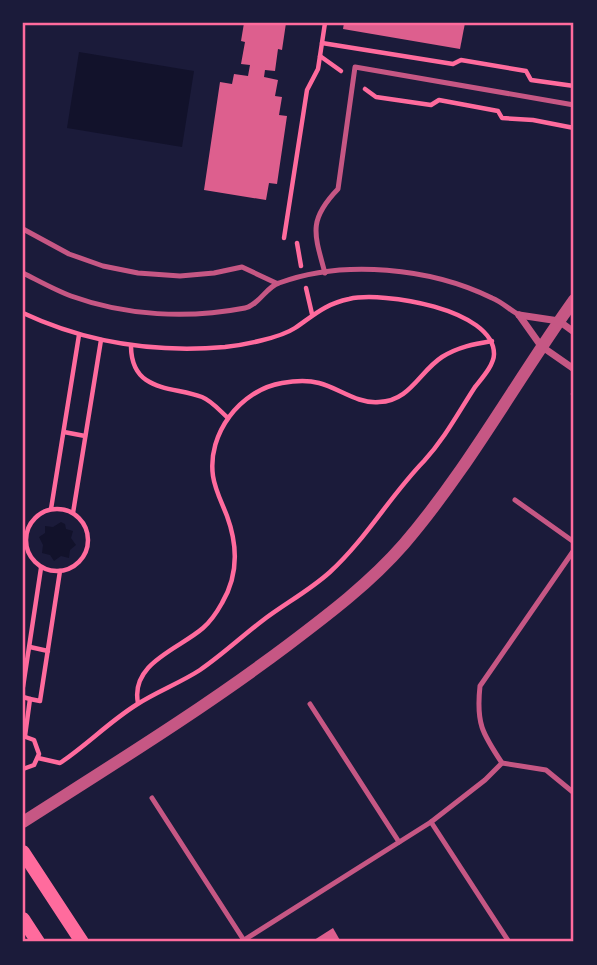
<svg xmlns="http://www.w3.org/2000/svg" width="597" height="965" font-family="'PT Serif',serif">
  <style>
    .water { fill: #12122b }
    .building { fill: #dd5f8e }
    .lines { fill: none; stroke-linecap: round; stroke-linejoin: round }
    .path { stroke: #ff6b9d; stroke-width: 4.5 }
    .service { stroke: #c65784; stroke-width: 5 }
    .minor { stroke: #c65784; stroke-width: 7 }
    .tertiary { stroke: #c65784; stroke-width: 12 }
    .secondary { stroke: #ff6b9d; stroke-width: 14 }
    .neatline { fill: none; stroke: #ff6b9d; stroke-width: 2.5 }
  </style>
  <rect width="100%" height="100%" fill="#1b1b3a"/>
  <g class="water">
    <path d="M79,52L194,71L182,147L67,128Z"/>
    <path d="M61,522L65,524L66,529L73,531L71,538L76,545L70,550L69,558L61,556L54,561L50,555L42,553L43,545L39,537L45,533V526L53,527Z"/>
  </g>
  <g class="building">
    <path d="M244,23H286L282,50L278,49L275,71L265,70L264,77L278,80L275,96L282,97L279,115L287,116L277,184L269,183L266,200L204,190L220,82L232,84L234,74L248,76L250,65L241,64L245,42L241,41Z"/>
    <path d="M344,23H465L460,49L343,29Z"/>
    <path d="M333,928L341,942H311Z"/>
  </g>
  <g class="lines">
    <g class="path">
      <path d="M322,43L453,64L461,60L526,71L531,80L574,86"/>
      <path d="M320,56L341,71"/>
      <path d="M365,89L376,97L431,105L439,100L498,111L502,118L533,120L574,128"/>
      <path d="M284,238L307,90L318,69L325,23"/>
      <path d="M297,243L301,266"/>
      <path d="M306,288L312,314"/>
      <path d="M23,313C87,343 154,353 225,347C243,345 280,338 295,328C314,315 325,304 349,299C383,291 494,309 494,354C494,365 482,378 475,387C458,413 445,438 424,461C390,496 366,539 330,572C309,591 284,604 262,621C241,637 222,655 200,670C180,683 156,692 136,705C109,722 87,745 60,763L38,758"/>
      <path d="M131,347C132,392 171,386 202,397C212,401 220,411 228,418"/>
      <path d="M573,394L574,395"/>
      <path d="M64,432L85,436"/>
      <circle cx="57" cy="540" r="31"/>
      <path d="M51,509L79,335"/>
      <path d="M73,513L101,340"/>
      <path d="M30,647L48,651"/>
      <path d="M23,687L41,568"/>
      <path d="M23,697L30,699L25,736"/>
      <path d="M30,699L40,701L60,571"/>
      <path d="M138,703C130,663 179,649 203,628C211,621 217,612 222,603C238,576 238,546 227,516C222,503 215,490 213,476C207,434 240,390 282,383C293,381 308,380 319,383C339,388 357,404 379,402C410,401 419,372 442,357C458,347 474,344 492,341"/>
      <path d="M23,736L34,740L39,754L34,765L23,769"/>
    </g>
    <g class="service">
      <path d="M23,229L69,254L103,266L138,273L180,276L214,273L242,267L276,283"/>
      <path d="M23,273C39,281 55,290 71,296C126,316 188,319 245,308C259,305 266,287 279,283C344,259 431,268 492,298C502,302 510,310 519,315"/>
      <path d="M325,273C314,233 308,220 338,189L355,67L574,105"/>
      <path d="M515,500L574,542"/>
      <path d="M574,550L480,686C476,723 482,733 502,763L546,770L574,793"/>
      <path d="M310,704L399,842"/>
      <path d="M152,798L245,942"/>
      <path d="M431,822L509,942"/>
      <path d="M244,940L431,822L485,780L502,763"/>
    </g>
    <g class="minor">
      <path d="M519,315L541,346L574,369"/>
      <path d="M519,315L559,321L574,332"/>
    </g>
    <path class="tertiary" d="M23,822C112,765 203,709 288,645C329,614 370,583 404,544C469,468 516,381 574,300"/>
    <g class="secondary">
      <path d="M23,852L82,942"/>
      <path d="M23,919L38,942"/>
    </g>
  </g>
  <rect width="597" height="965" fill="none" stroke="#1b1b3a" stroke-width="49"/>
  <rect x="24" y="24" width="548" height="916" class="neatline"/>
</svg>
